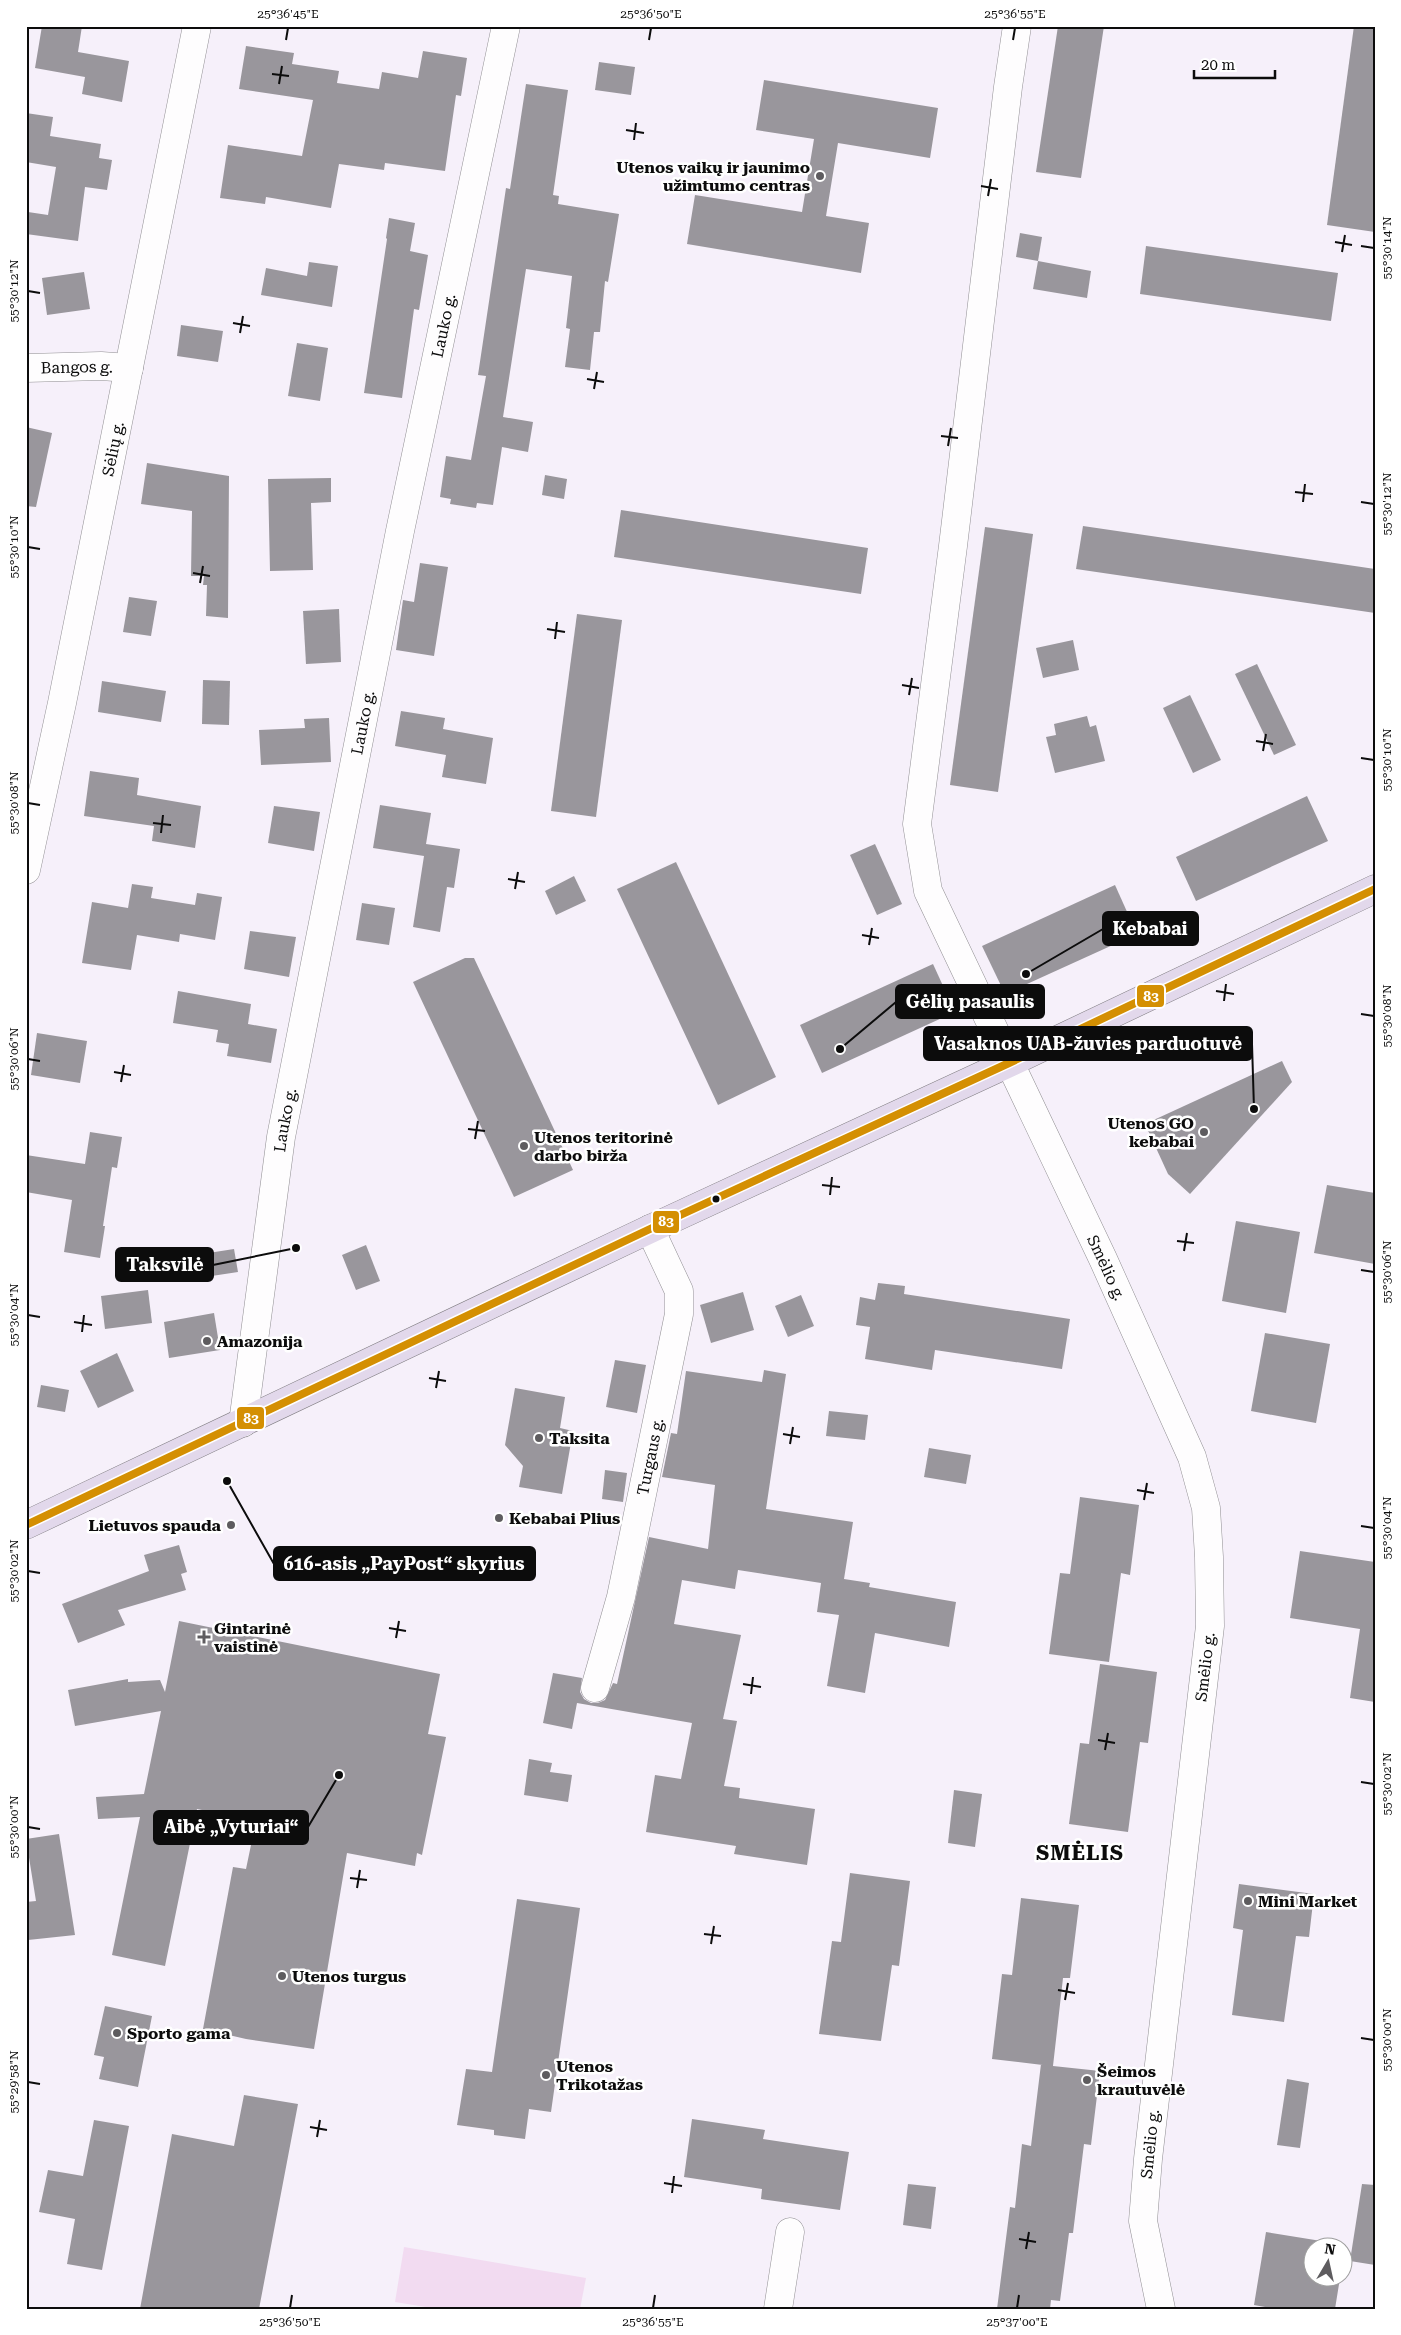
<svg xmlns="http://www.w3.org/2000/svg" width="1401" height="2335" font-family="'Roboto Serif',serif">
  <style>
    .pitch { fill: #f2dbf1 }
    .building { fill: #99969c }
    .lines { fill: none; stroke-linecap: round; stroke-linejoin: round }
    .street-casing { stroke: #918f93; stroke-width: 29 }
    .primary-casing { stroke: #7f7c80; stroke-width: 29 }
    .street { stroke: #fefdfe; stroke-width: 28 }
    .primary { stroke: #e2d8eb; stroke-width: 28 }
    .bus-1-casing { stroke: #fff; stroke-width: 11 }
    .bus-1 { stroke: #d48f02; stroke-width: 8 }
    .ticks { fill: none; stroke: #0c0c0c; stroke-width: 2 }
    .poi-dot { fill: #5e5c5f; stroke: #fff; stroke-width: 2 }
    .bus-dot { fill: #0c0c0c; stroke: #fff; stroke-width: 2 }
    .labels { text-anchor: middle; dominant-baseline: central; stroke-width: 5; stroke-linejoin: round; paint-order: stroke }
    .poi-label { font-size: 16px; font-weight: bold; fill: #0c0c0c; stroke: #fff; text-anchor: start }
    .street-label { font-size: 16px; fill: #0c0c0c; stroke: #fff }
    .district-label { font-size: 21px; font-weight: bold; letter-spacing: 1px; fill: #0c0c0c; stroke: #fff }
    .leader { fill: none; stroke: #0c0c0c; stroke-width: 2 }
    .callout-dot { fill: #0c0c0c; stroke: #fff; stroke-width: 2 }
    .callout { fill: #0c0c0c; stroke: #0c0c0c; stroke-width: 2 }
    .callout-label { font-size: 18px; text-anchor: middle; font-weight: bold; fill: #fff }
    .line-badge { stroke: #fff; stroke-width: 2 }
    .badge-label { font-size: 14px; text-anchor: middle; font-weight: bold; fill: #fff }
    .neatline { fill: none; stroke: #0c0c0c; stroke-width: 2 }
    .ticks-label { font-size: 12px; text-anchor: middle; fill: #0c0c0c }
  </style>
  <rect width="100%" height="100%" fill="#f6f0fa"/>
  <path class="pitch" d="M404,2247L586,2278L580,2309H438L395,2302Z"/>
  <g class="building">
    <path d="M42,26H82L78,52L129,61L122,102L82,94L85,77L35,68Z"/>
    <path d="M1058,26H1104L1081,178L1036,172Z"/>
    <path d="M1354,26H1375V232L1327,225Z"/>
    <path d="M246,46L294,53L292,64L339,71L337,83L379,89L382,72L418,78L423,51L467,58L461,96L456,95L445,171L385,163L384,170L339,164L331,208L266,197L265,204L220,198L228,145L302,156L313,100L239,89Z"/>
    <path d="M599,62L635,67L631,95L595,90Z"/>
    <path d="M764,80L938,108L930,158L838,143L826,216L869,223L861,273L687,244L695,195L802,212L814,139L756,130Z"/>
    <path d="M526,84L568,90L553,195L559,196L558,204L619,214L608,282L605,281L600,332H594L590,370L565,367L570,329L566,328L572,276L526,269L503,417L533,422L528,452L502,447L493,505L477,503L476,508L450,504L451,499L440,497L446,456L471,460L486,376L478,375L506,188L510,189Z"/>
    <path d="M26,113L53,117L50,136L101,144L99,158L112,160L107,190L85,187L78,241L26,234L28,212L48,215L56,167L26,162Z"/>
    <path d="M389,218L415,223L410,251L428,255L419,310L414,309L402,398L364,393L387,239L386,238Z"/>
    <path d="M1020,233L1042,237L1038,261L1016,257Z"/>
    <path d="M1146,246L1338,273L1331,321L1140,294Z"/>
    <path d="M1038,261L1091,271L1087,298L1033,289Z"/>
    <path d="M309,262L338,266L332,307L261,295L266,268L307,276Z"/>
    <path d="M84,272L90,309L47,315L42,278Z"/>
    <path d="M181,325L223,331L218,362L177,356Z"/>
    <path d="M297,343L328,348L320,401L288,396Z"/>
    <path d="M26,427L52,433L36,507L26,506Z"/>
    <path d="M147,463L229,476L228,618L206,616L207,585H203L204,576H191L192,511L141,504Z"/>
    <path d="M545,475L567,479L564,499L542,495Z"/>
    <path d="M331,478V502L311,503L313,570L270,571L268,479Z"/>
    <path d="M621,510L868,548L861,594L614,557Z"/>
    <path d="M1083,526L1375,569V613L1076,569Z"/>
    <path d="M985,527L1033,534L998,792L950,785Z"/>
    <path d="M420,563L448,567L434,656L396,650L403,600L414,602Z"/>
    <path d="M129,597L157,601L151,636L123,632Z"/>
    <path d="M339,609L341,662L306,664L303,611Z"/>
    <path d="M577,614L622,620L596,817L551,811Z"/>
    <path d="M1073,640L1079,670L1043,678L1036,648Z"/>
    <path d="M1257,664L1296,745L1274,755L1235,674Z"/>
    <path d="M203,680L230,681L229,725L202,724Z"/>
    <path d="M102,681L166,691L161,722L98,712Z"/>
    <path d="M1190,695L1221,760L1193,773L1163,708Z"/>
    <path d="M401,711L445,718L443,729L493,738L486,784L442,777L446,755L395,746Z"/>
    <path d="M1087,716L1090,727L1096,725L1105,761L1055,773L1046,737L1056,735L1054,724Z"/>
    <path d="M329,718L331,762L261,765L259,730L305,728L304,719Z"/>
    <path d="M90,771L139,778L137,795L201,806L195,848L152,841L154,826L84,816Z"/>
    <path d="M1307,796L1328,841L1196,901L1176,857Z"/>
    <path d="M380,805L431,813L426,844L460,849L454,888L447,887L440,932L413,927L424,856L373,848Z"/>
    <path d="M274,806L320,812L314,851L268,843Z"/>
    <path d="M875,844L902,904L877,915L850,855Z"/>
    <path d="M676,862L776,1077L718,1105L617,889Z"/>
    <path d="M574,876L586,901L556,915L545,891Z"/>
    <path d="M132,884L153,887L151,898L195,905L197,893L222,897L215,940L180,934L179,942L137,935L131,970L82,963L92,902L128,908Z"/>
    <path d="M1115,885L1137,934L1005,994L982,946Z"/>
    <path d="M362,903L395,908L389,945L356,940Z"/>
    <path d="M250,931L296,937L289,977L244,969Z"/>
    <path d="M465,958H474L573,1170L514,1197L413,982Z"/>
    <path d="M933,964L955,1012L822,1073L800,1025Z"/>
    <path d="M178,991L251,1004L248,1024L277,1029L271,1063L227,1056L229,1044L216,1042L218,1030L173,1023Z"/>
    <path d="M37,1033L87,1041L80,1083L31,1075Z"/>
    <path d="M1282,1061L1292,1082L1190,1194L1168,1174L1145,1124Z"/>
    <path d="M90,1132L122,1137L117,1168L112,1167L103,1226H105L100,1258L64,1252L72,1200L26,1192V1155L85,1164Z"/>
    <path d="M1327,1185L1375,1193V1264L1314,1253Z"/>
    <path d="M1236,1221L1300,1232L1286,1313L1222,1301Z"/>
    <path d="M366,1245L380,1281L356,1290L342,1255Z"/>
    <path d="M234,1249L238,1272L205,1277L202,1254Z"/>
    <path d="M878,1283L905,1286L904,1294L1070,1319L1062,1369L935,1350L932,1370L865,1359L870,1327L856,1325L860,1297L875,1300Z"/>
    <path d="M148,1290L152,1323L105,1329L101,1296Z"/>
    <path d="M743,1292L754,1330L711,1343L700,1305Z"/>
    <path d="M801,1295L814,1326L788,1337L775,1306Z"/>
    <path d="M214,1313L220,1350L169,1358L164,1322Z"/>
    <path d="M1265,1333L1330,1344L1316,1423L1251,1411Z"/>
    <path d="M117,1353L134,1391L98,1408L80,1371Z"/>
    <path d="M615,1360L646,1365L637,1413L606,1407Z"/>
    <path d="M764,1370L786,1374L766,1509L853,1522L844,1579L870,1583L869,1587L956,1602L949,1647L875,1633L865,1693L827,1686L839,1615L817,1612L821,1583L738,1570L735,1589L682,1580L674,1624L741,1635L723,1719L737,1721L724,1786L740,1788L739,1798L815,1809L807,1865L734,1854L736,1846L646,1832L655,1775L681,1779L692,1723L577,1703L572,1729L543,1723L553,1673L582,1678L580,1692L584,1699L591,1703H598L605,1700L613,1683L617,1684L649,1537L708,1549L715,1485L662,1477L671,1433L677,1434L686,1371L762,1382Z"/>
    <path d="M41,1385L69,1390L65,1412L37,1407Z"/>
    <path d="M515,1388L565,1397L560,1428L573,1431L562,1494L519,1487L523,1466L505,1445Z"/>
    <path d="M829,1411L868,1415L865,1440L826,1436Z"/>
    <path d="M929,1448L971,1455L966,1484L924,1477Z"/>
    <path d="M605,1470L627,1473L623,1502L602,1499Z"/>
    <path d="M1080,1497L1139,1505L1130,1575L1121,1573L1109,1662L1049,1654L1060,1573L1070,1574Z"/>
    <path d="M179,1545L187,1572L181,1574L186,1590L118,1610L125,1625L78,1643L62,1604L149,1571L144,1555Z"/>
    <path d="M1300,1551L1375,1562V1702L1350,1698L1360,1629L1290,1618Z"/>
    <path d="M179,1621L440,1674L428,1734L446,1737L422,1855L417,1853L415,1866L347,1853L314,2049L246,2039L203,2029L233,1867L246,1869L256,1821L197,1809L165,1966L112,1955L140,1817L98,1819L96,1797L144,1794L161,1711L75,1726L68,1690L128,1679V1682L160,1680L165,1692Z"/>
    <path d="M1100,1664L1157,1672L1148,1743L1140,1742L1128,1832L1069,1824L1080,1743L1089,1744Z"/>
    <path d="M529,1759L552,1763L550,1772L572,1775L568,1802L524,1795Z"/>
    <path d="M954,1790L982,1794L975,1847L948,1843Z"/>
    <path d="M59,1834L75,1935L28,1940L26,1902L36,1901L26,1839Z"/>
    <path d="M850,1873L910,1881L899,1966L892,1965L881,2041L819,2034L832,1941L841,1942Z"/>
    <path d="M1239,1884L1314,1894L1309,1937L1296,1936L1284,2022L1232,2015L1243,1930L1233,1928Z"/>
    <path d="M1021,1898L1079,1905L1070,1978H1063L1053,2066L1100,2071L1091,2145L1084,2144L1073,2233H1069L1060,2301L1051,2300L1050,2309H997L1010,2207L1015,2208L1022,2144L1031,2146L1041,2064L1051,2066L992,2059L1002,1974L1012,1975Z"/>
    <path d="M517,1899L580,1908L551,2112L529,2109L525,2139L494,2135V2130L457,2125L466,2069L492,2072Z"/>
    <path d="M105,2006L152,2016L138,2087L99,2079L104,2057L94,2055Z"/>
    <path d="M1287,2079L1309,2083L1300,2148L1277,2145Z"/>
    <path d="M244,2095L298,2104L259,2309H140L172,2134L234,2146Z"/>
    <path d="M692,2119L765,2130L763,2139L849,2152L840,2210L761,2199L762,2189L684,2177Z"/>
    <path d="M94,2120L129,2126L102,2270L67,2264L75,2219L39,2212L48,2170L83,2176Z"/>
    <path d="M908,2184L936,2187L931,2229L903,2225Z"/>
    <path d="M1362,2184L1375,2185V2265L1350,2261Z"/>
    <path d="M1266,2232L1346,2245L1344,2258V2248H1314V2278H1340L1335,2309H1276L1254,2305Z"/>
  </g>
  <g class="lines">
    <g class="street-casing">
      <g id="street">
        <path id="s1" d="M1017,26L1008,87L953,546L917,824L928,891L1103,1259L1192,1457L1206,1508L1209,1557L1210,1626L1148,2159L1143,2221L1161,2309"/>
        <path id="s2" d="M26,368L101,366L129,368"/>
        <path id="s3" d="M26,870L62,703L197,26"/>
        <path id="s4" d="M243,1423L281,1137L400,531L506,26"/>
        <path id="s5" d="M595,1688L621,1597L679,1314V1291L650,1229"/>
        <path d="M778,2309L790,2232"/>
      </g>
    </g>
    <g class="primary-casing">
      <path id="primary" d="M26,1525L650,1229L1009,1063L1375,889"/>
    </g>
    <use href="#street" class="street"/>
    <use href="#primary" class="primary"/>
    <g class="bus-1-casing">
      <path id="bus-1" d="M26,1525L650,1229L1009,1063L1375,889"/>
    </g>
    <use href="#bus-1" class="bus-1"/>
  </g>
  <path class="ticks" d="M286,40L288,28M649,40L651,28M1013,40L1015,28M272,74L289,76M279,84L282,66M626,130L644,133M634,140L636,123M981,186L998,189M988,196L991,179M1335,242L1352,245M1361,246L1374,248M1342,252L1345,235M28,291L40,293M233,323L250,326M240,333L243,316M587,379L604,382M594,389L597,372M941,436L958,438M948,446L951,428M1295,492L1313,494M1303,502L1305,484M1361,502L1374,504M28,547L40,549M193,573L210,576M200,583L203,566M547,629L565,632M555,639L557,622M902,685L919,688M909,695L912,678M1256,741L1273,744M1263,751L1266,734M1361,758L1374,760M28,803L40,805M153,823L171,825M161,833L163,815M508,879L525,882M515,889L518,872M862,935L879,938M869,945L872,928M1216,991L1234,994M1224,1001L1226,984M1361,1014L1374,1016M28,1059L40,1061M114,1072L131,1075M121,1082L124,1065M468,1129L485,1131M475,1139L478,1121M822,1185L840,1187M830,1195L832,1177M1177,1241L1194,1243M1184,1251L1187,1233M1361,1270L1374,1272M28,1315L40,1317M74,1322L92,1325M82,1332L84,1315M429,1378L446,1381M436,1388L439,1371M783,1434L800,1437M790,1444L793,1427M1137,1490L1154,1493M1144,1500L1147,1483M1361,1526L1374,1528M28,1571L40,1573M389,1628L406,1631M396,1638L399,1621M743,1684L761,1687M751,1694L753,1677M1098,1740L1115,1743M1105,1750L1108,1733M1361,1782L1374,1784M28,1827L40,1829M350,1878L367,1880M357,1888L360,1870M704,1934L721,1936M711,1944L714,1926M1058,1990L1075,1993M1065,2000L1068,1983M1361,2038L1374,2040M28,2082L40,2084M310,2127L327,2130M317,2137L320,2120M664,2183L682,2186M672,2193L674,2176M1019,2239L1036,2242M1026,2249L1029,2232M290,2308L292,2295M653,2308L655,2295M1017,2308L1019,2295"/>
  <g class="poi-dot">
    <circle cx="820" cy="176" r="5"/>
    <circle cx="1204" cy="1132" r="5"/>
    <circle cx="524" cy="1146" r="5"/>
    <circle cx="207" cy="1341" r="5"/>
    <circle cx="539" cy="1438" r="5"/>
    <circle cx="499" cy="1518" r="5"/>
    <circle cx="231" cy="1525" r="5"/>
    <path d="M201.5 1629.5h5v5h5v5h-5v5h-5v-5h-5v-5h5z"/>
    <circle cx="1248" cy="1901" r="5"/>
    <circle cx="282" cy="1976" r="5"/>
    <circle cx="117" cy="2033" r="5"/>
    <circle cx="546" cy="2075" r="5"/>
    <circle cx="1087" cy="2080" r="5"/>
  </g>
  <circle class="bus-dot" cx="716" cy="1199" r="4.5"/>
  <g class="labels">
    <g class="poi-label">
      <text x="810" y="167" text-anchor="end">Utenos vaikų ir jaunimo<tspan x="810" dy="18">užimtumo centras</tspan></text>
      <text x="1194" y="1123" text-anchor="end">Utenos GO<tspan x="1194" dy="18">kebabai</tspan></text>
      <text x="534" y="1137">Utenos teritorinė<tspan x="534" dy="18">darbo birža</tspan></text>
      <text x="217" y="1341">Amazonija</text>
      <text x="549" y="1438">Taksita</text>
      <text x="509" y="1518">Kebabai Plius</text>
      <text x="221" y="1525" text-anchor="end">Lietuvos spauda</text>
      <text x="214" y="1628">Gintarinė<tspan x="214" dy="18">vaistinė</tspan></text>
      <text x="1258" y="1901">Mini Market</text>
      <text x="292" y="1976">Utenos turgus</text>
      <text x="127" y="2033">Sporto gama</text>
      <text x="556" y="2066">Utenos<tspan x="556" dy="18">Trikotažas</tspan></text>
      <text x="1097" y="2071">Šeimos<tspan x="1097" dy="18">krautuvėlė</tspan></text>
    </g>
    <g class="street-label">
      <text stroke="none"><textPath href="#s4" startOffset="1116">Lauko g.</textPath></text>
      <text stroke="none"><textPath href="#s2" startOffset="51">Bangos g.</textPath></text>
      <text stroke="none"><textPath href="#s3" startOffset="430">Sėlių g.</textPath></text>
      <text stroke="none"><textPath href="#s4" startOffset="711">Lauko g.</textPath></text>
      <text stroke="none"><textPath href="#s4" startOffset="306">Lauko g.</textPath></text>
      <text stroke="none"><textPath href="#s1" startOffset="1289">Smėlio g.</textPath></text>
      <text stroke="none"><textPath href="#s5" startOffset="238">Turgaus g.</textPath></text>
      <text transform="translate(1205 1667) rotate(-83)">Smėlio g.</text>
      <text transform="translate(1150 2144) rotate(-84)">Smėlio g.</text>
    </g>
    <g class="district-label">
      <text x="1080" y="1853">SMĖLIS</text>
    </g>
  </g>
  <path class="leader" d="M1026 974L1103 929M840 1049L896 1002M1254 1109L1252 1044M296 1248L213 1265M227 1481L274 1564M339 1775L308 1827"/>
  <g class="callout-dot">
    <circle cx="1026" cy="974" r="5"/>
    <circle cx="840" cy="1049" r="5"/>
    <circle cx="1254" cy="1109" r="5"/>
    <circle cx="296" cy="1248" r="5"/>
    <circle cx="227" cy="1481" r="5"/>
    <circle cx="339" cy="1775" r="5"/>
  </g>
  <g class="callout">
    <rect x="1103" y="912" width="95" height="33" rx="5"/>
    <rect x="896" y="985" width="148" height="33" rx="5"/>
    <rect x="924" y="1027" width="328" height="33" rx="5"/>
    <rect x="116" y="1248" width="97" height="33" rx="5"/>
    <rect x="274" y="1547" width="261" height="33" rx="5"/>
    <rect x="154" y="1811" width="154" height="33" rx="5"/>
  </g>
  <g class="callout-label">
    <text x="1150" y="935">Kebabai</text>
    <text x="970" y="1008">Gėlių pasaulis</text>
    <text x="1088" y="1050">Vasaknos UAB-žuvies parduotuvė</text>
    <text x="165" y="1271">Taksvilė</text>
    <text x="404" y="1570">616-asis „PayPost“ skyrius</text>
    <text x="231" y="1833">Aibė „Vyturiai“</text>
  </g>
  <g class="line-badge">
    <rect x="1136" y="984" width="29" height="24" rx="5" fill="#d48f02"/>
    <rect x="652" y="1210" width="28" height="24" rx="5" fill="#d48f02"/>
    <rect x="236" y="1406" width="29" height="24" rx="5" fill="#d48f02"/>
  </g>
  <g class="badge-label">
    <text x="1151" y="1001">83</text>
    <text x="666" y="1226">83</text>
    <text x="251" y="1423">83</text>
  </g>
  <rect width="1401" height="2335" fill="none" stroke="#ffffff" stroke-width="55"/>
  <g transform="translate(1328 2262) rotate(9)"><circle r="24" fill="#ffffff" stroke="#9e9e9e"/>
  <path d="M0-4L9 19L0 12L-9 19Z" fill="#5e5c5f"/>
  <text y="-8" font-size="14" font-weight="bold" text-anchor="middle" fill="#0c0c0c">N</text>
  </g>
  <path d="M1194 70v8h81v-8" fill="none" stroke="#0c0c0c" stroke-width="2.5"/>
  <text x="1201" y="70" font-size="15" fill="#0c0c0c" stroke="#ffffff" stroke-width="4" paint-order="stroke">20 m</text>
  <rect x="28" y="28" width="1346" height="2280" class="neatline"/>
  <g class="ticks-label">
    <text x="288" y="18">25°36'45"E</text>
    <text x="651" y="18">25°36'50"E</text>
    <text x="1015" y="18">25°36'55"E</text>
    <text transform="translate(1387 248) rotate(-90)" y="4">55°30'14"N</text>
    <text transform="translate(14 291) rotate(-90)" y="4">55°30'12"N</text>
    <text transform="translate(1387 504) rotate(-90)" y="4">55°30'12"N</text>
    <text transform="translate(14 547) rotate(-90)" y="4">55°30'10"N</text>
    <text transform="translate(1387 760) rotate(-90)" y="4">55°30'10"N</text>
    <text transform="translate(14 803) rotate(-90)" y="4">55°30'08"N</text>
    <text transform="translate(1387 1016) rotate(-90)" y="4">55°30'08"N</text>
    <text transform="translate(14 1059) rotate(-90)" y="4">55°30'06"N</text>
    <text transform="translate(1387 1272) rotate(-90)" y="4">55°30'06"N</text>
    <text transform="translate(14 1315) rotate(-90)" y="4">55°30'04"N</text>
    <text transform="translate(1387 1528) rotate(-90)" y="4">55°30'04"N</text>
    <text transform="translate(14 1571) rotate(-90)" y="4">55°30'02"N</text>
    <text transform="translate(1387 1784) rotate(-90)" y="4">55°30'02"N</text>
    <text transform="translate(14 1827) rotate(-90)" y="4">55°30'00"N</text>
    <text transform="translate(1387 2040) rotate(-90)" y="4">55°30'00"N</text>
    <text transform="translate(14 2082) rotate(-90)" y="4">55°29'58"N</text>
    <text x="290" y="2326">25°36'50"E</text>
    <text x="653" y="2326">25°36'55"E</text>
    <text x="1017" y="2326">25°37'00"E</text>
  </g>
</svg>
